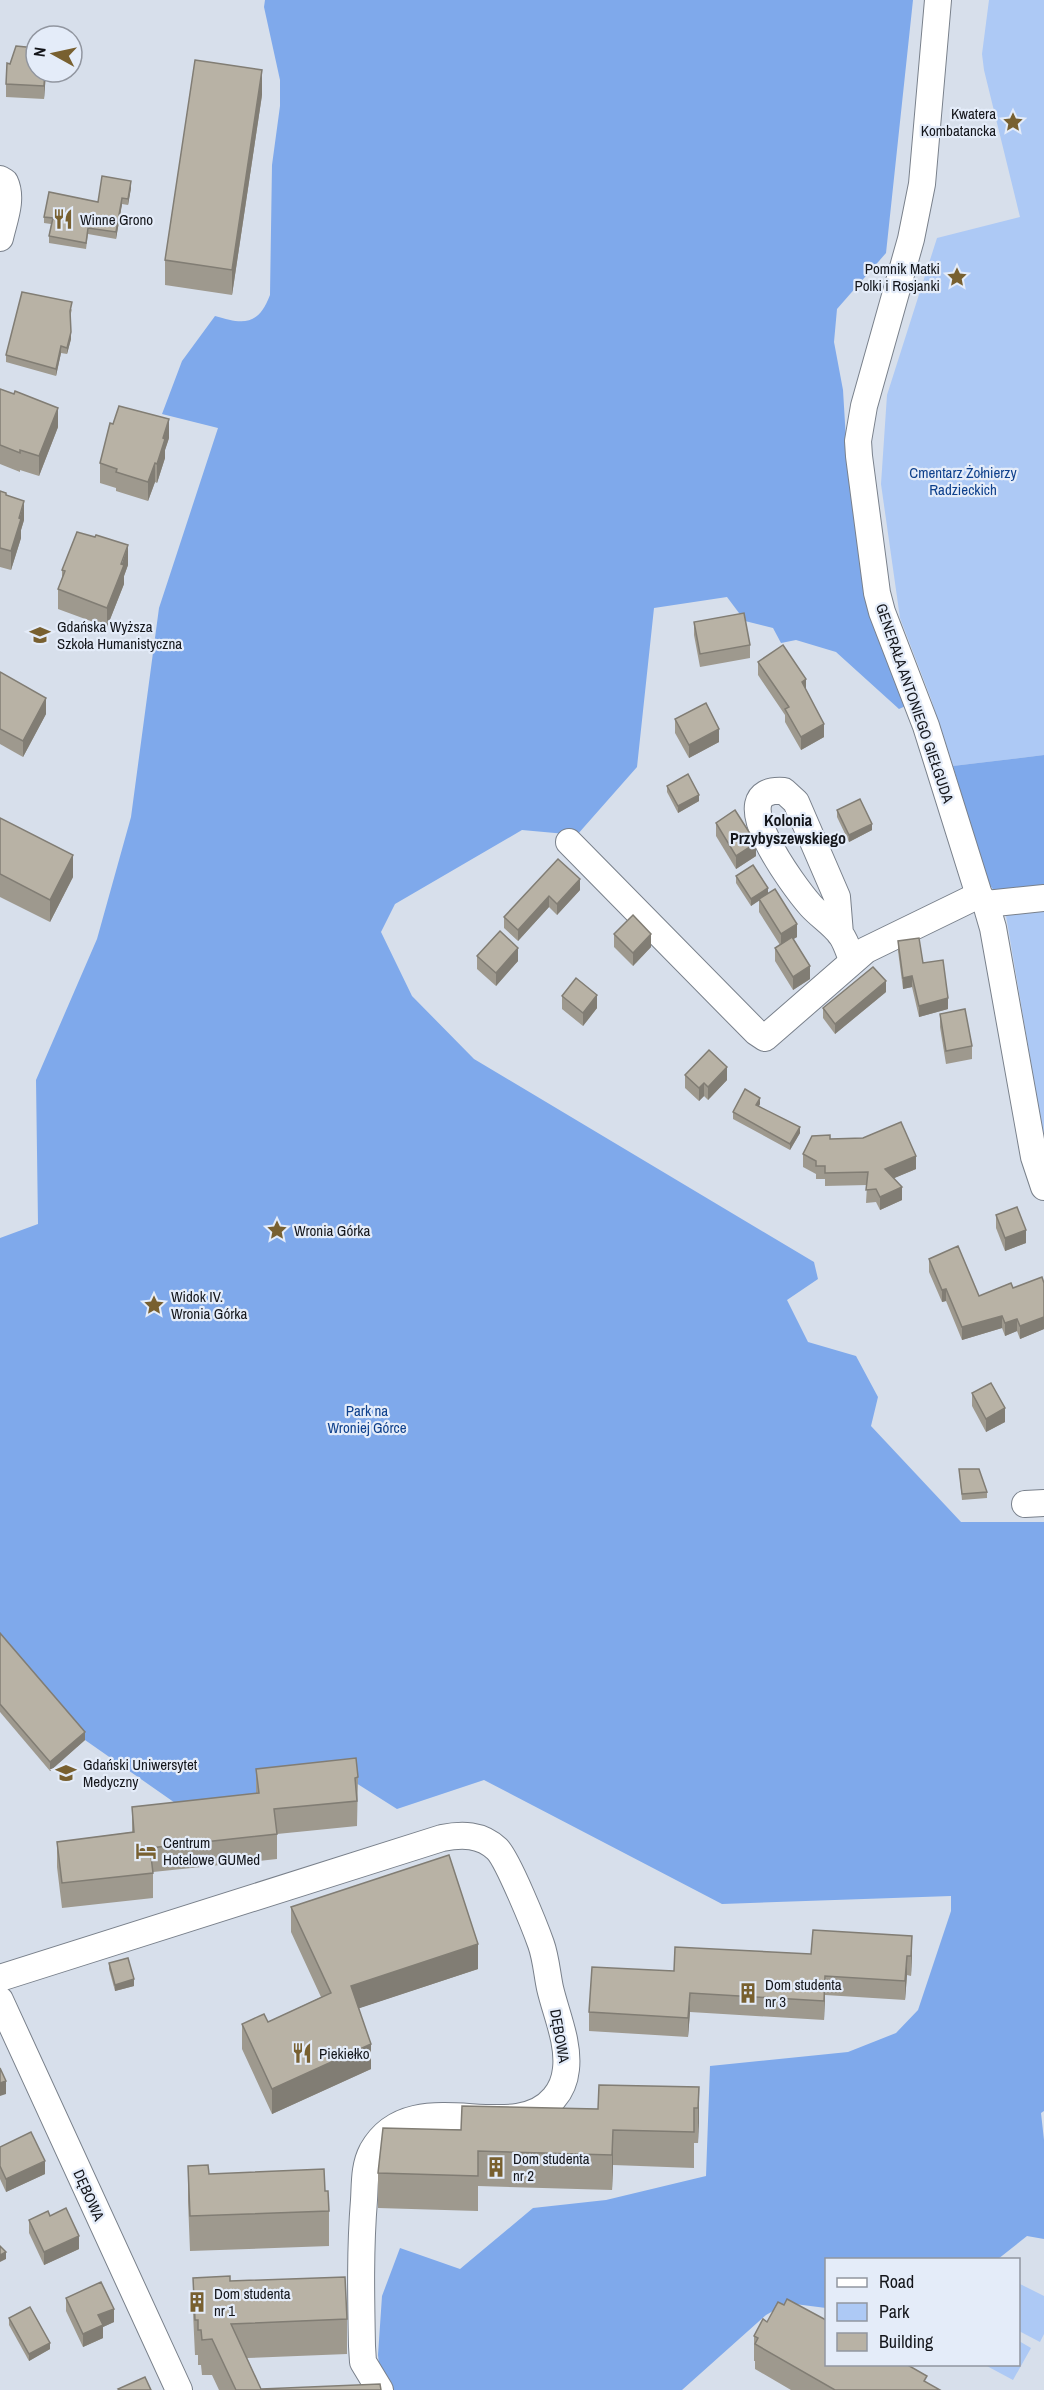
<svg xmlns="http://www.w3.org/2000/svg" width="1044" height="2390" font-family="'Archivo Narrow',sans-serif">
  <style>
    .green { fill: #adc9f5 }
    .forest { fill: #7fa9eb }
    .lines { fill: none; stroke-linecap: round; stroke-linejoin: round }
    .minor-casing { stroke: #79808b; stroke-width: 28 }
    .minor { stroke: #fff; stroke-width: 26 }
    .wall { fill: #9e998e }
    .shaded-wall { fill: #817d74 }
    .building { fill: #b8b2a5; stroke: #817d74; stroke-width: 1.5 }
    .labels { text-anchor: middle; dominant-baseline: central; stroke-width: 4.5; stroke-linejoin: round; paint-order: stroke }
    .poi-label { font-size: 15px; fill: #14161b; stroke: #e4ecf9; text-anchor: start }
    .park-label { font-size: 15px; fill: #0e408c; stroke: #e4ecf9 }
    .street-label { font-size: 15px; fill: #14161b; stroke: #e4ecf9 }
    .neighbourhood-label { font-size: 16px; font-weight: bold; fill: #14161b; stroke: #e4ecf9 }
  </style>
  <rect width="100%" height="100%" fill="#d7dfeb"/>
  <g class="green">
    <path d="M989,0H1044V755L953,766L931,699L900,618L881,484L887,395L937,238L1020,217L984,70L982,54Z"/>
    <path d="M1044,902V1140L1004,904Z"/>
    <path d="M1018,2283L1044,2296V2334L1040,2342L1019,2331Z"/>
    <path d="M1019,2341L1031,2348L1013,2380L985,2365L1018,2364Z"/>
  </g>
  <g class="forest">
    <path d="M265,0H913L886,253L837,309L834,342L843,390L848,473L870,594L910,704L899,709L836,652L796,640L781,643L773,628L745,621L727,597L654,608L637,767L577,835L522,830L395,904L381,932L412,996L474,1059L814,1262L818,1279L787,1300L808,1342L856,1356L878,1397L871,1426L961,1522H1044V2111L1041,2113L1044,2140V2239L1027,2236L998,2259L826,2260V2308L787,2303L766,2315L682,2390H391L380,2374L378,2355L382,2296L400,2248L460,2269L533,2208L606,2200L706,2176L710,2066L848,2052L896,2033L918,2010L951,1911V1896L722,1904L484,1780L397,1809L356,1783L178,1805L85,1740L0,1641V1238L38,1224L36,1080L97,939L131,817L159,608L218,428L162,414L182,361L215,316C242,324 258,327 270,295L272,165L280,106V80L264,7Z"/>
    <path d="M1044,755V890L995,892L986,880L953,766Z"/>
  </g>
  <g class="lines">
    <g class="minor-casing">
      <g id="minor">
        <path d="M938,0L922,184L911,239L864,406L858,441L859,456L877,593L882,612L926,726L979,895L986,904L993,928L1034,1157L1044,1187"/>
        <path d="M0,179L5,182C13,199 4,220 0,238"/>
        <path d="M569,842L756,1032L765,1038L866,950L979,895"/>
        <path d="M986,904L1044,898"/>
        <path d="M840,934L837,897L796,802L784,791C718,786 795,888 811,906C820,916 833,924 841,935C846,942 849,952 852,960"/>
        <path d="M1025,1504L1044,1503"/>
        <path d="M0,1978L442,1838C462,1834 481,1834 497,1849C508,1860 535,1927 541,1944C546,1958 547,1974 550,1988C556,2014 569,2042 566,2069C565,2079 561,2090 554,2098C513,2148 412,2080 372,2151C364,2166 365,2184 364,2200C360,2249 361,2297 362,2346L363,2362L380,2390"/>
        <path d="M0,2000L179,2390"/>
      </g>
    </g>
    <use href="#minor" class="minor"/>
  </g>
  <g class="wall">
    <path d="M10,64L46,72L44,99L6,97V84Z"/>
    <path d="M262,95L232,295L165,285V260Z"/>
    <path d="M131,188L128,205L122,204L116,239L88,234L86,249L49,243V236L51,224L44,223V217L98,202Z"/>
    <path d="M72,309L70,317L71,339L67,354L61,353L56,376L6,362V355Z"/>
    <path d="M0,389L58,427L39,476L20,470V472L0,464Z"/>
    <path d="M169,438L165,450V458L157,483L155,482L148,501L116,491V488L100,483V463Z"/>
    <path d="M0,491L6,495L24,520L21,530V538L11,570L0,567Z"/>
    <path d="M128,565L124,576V584L107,627L58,609V589L62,579V570Z"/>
    <path d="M694,622L750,645V658L700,667L694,635Z"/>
    <path d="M758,662L806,691L824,737L801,750L785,722V715L758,675Z"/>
    <path d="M0,672L46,714L23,757L0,744Z"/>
    <path d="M675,719L719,742L689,758L675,733Z"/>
    <path d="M667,786L699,801L678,813L667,792Z"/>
    <path d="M837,810L872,830L849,842L837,817Z"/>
    <path d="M0,818L73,877L50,922L0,897Z"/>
    <path d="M716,823L756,856L736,869L716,836Z"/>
    <path d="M558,859L580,890L557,915L549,907L518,941L504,928V917Z"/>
    <path d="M736,876L768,894L797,937L793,939L810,979L793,990L775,961V948L780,945L759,912V900L751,906L736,883Z"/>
    <path d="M614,934L651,947L633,966L614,947Z"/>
    <path d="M898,941L923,963L948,1009L919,1017L912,987L903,989L898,951Z"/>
    <path d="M477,956L518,961L496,986L477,969Z"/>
    <path d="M886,992L835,1034L823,1018V1008Z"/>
    <path d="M562,996L597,1008L583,1026L562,1009Z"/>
    <path d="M940,1014L972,1046V1059L946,1064L940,1027Z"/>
    <path d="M685,1075L727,1080L708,1100L704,1096L699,1101L685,1088Z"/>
    <path d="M760,1104L759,1106L800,1133L790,1150L733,1119V1112Z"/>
    <path d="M830,1139L916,1169L894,1178L902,1200L880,1210L876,1202L866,1203L867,1185L825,1186V1179H816V1174L803,1167V1154Z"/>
    <path d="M996,1215L1026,1243L1005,1251L996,1228Z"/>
    <path d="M929,1259L979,1296L1044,1283V1329L1020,1339L1017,1331L1005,1336L1002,1328L962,1340L946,1301L942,1302L929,1272Z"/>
    <path d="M972,1393L1005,1422L986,1432L972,1406Z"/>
    <path d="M959,1469L987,1492V1498L962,1500Z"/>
    <path d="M0,1633L85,1740L50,1771L0,1712Z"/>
    <path d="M256,1769L358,1777L357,1826L277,1834V1859L153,1872V1898L62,1908L57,1867V1842L132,1832V1807L256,1794Z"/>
    <path d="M291,1907L478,1969L359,2008L371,2069L272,2114L242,2049V2024L268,2022L321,1997L291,1932Z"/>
    <path d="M811,1954L912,1955L911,1976L907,1975L905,2000L825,1995L824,2020L690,2012L688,2037L589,2031V2012L674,1971Z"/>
    <path d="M109,1963L134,1986L115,1991L109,1969Z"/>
    <path d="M699,2087L698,2143H694V2168L613,2165L612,2190L478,2186V2211L378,2208V2173L461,2130L598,2109Z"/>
    <path d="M0,2147L45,2174L6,2192L0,2179Z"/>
    <path d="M188,2166L209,2174L325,2191L329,2211V2246L190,2251L188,2201Z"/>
    <path d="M50,2216L79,2249L44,2265L29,2233V2220Z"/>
    <path d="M193,2278L230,2281L347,2319V2354L247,2358L261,2389L381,2390H219L212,2375H202L201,2365H198V2355H195L193,2313Z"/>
    <path d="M66,2298L114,2322L103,2327V2338L83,2347L66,2311Z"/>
    <path d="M9,2318L50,2349L29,2361L9,2325Z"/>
    <path d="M767,2322L927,2383L940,2390H791L755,2369V2361H754V2336Z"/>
  </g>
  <g class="shaded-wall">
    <path d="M262,70V95L232,295V270Z"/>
    <path d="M45,72H46L44,99V86Z"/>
    <path d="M131,181V188L128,205V199Z"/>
    <path d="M122,198V204L116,239V232Z"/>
    <path d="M71,332V339L67,354V348Z"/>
    <path d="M61,346V353L56,376V369Z"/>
    <path d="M58,408V427L39,476V456Z"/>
    <path d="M169,419V438L165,450V458L157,483V464L163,438Z"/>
    <path d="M155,463V482L148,501V482Z"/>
    <path d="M24,501V520L21,530V538L11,570V551Z"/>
    <path d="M128,545V565L124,576V584L107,627V608Z"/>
    <path d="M806,679V692L802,682Z"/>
    <path d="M46,698V714L23,757V741Z"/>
    <path d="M824,724V737L801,750V737Z"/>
    <path d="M719,729V742L689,758V745Z"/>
    <path d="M699,795V801L678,813V806Z"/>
    <path d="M872,824V830L849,842V835Z"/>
    <path d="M756,843V856L736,869V856Z"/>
    <path d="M73,855V877L50,922V900Z"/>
    <path d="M580,879V890L557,915V904Z"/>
    <path d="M768,888V895L751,906V899Z"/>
    <path d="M549,896V907L518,941V930Z"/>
    <path d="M797,924V937L781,947V934Z"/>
    <path d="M651,934V947L633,966V953Z"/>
    <path d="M518,948V961L496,986V973Z"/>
    <path d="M810,966V979L793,990V977Z"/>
    <path d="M912,976V987L903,989V978Z"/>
    <path d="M886,981V992L835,1034V1024Z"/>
    <path d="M597,995V1008L583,1026V1013Z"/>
    <path d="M948,998V1009L919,1017V1006Z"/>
    <path d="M727,1067V1080L708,1100V1087Z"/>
    <path d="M704,1083V1096L699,1101V1088Z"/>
    <path d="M760,1098V1104L756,1111V1105Z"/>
    <path d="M800,1127V1133L790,1150V1144Z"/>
    <path d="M916,1156V1169L885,1182V1169Z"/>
    <path d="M902,1187V1200L880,1210V1197Z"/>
    <path d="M1026,1230V1243L1005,1251V1238Z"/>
    <path d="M946,1289V1301L942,1302V1290Z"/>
    <path d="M1002,1316V1328L962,1340V1327Z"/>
    <path d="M1044,1317V1329L1020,1339V1326Z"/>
    <path d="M1017,1319V1331L1005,1336V1323Z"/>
    <path d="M1005,1408V1422L986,1432V1419Z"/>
    <path d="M85,1732V1740L50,1771V1762Z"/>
    <path d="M912,1936V1955L911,1976V1956Z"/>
    <path d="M478,1944V1969L351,2011V1986Z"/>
    <path d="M907,1956V1975L905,2000V1981Z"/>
    <path d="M825,1976V1995L824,2020V2001Z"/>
    <path d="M134,1979V1986L115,1991V1985Z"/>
    <path d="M690,1993V2012L688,2037V2018Z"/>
    <path d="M371,2044V2069L272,2114V2089Z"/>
    <path d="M6,2081V2094L0,2096V2083Z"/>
    <path d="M699,2087V2123L698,2143V2108Z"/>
    <path d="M613,2130V2165L612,2190V2155Z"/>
    <path d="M45,2161V2174L6,2192V2179Z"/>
    <path d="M79,2236V2249L44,2265V2252Z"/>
    <path d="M6,2252V2259L0,2262V2255Z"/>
    <path d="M114,2309V2322L103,2327V2338L83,2347V2334L98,2315Z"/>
    <path d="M50,2343V2349L29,2361V2354Z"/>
  </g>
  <g class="building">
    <path d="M16,46L36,48V72H45L44,86L6,84L7,63L10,64Z"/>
    <path d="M195,60L262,70L232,270L165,260Z"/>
    <path d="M102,176L131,181L128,199L122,198L116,232L88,228L86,243L49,236L53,218L44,217L49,192L98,202Z"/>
    <path d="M22,292L72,302L70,311L71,332L67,348L61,346L56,369L6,355Z"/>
    <path d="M0,389L14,394L15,391L58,408L39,456L20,450V453L0,445Z"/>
    <path d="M119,406L169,419L163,438L165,439L157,464L155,463L148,482L116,472L117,469L100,463L110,423L113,424Z"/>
    <path d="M0,491L6,493V495L24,501L19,518L21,519L11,551L0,548Z"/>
    <path d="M77,532L95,537L96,535L128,545L121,564L124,565L107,608L58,589L65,571L62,570Z"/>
    <path d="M744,613L750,645L700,654L694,622Z"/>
    <path d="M783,645L806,679L802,682L824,724L801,737L785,709L789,707L758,662Z"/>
    <path d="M0,672L46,698L23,741L0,729Z"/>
    <path d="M706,703L719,729L689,745L675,719Z"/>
    <path d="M688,774L699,795L678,806L667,786Z"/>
    <path d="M860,799L872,824L849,835L837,810Z"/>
    <path d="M735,810L756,843L736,856L716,823Z"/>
    <path d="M0,818L73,855L50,900L0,874Z"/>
    <path d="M558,859L580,879L557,904L549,896L518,930L504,917Z"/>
    <path d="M753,865L768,888L751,899L736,876Z"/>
    <path d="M775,889L797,924L781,934L759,899Z"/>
    <path d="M633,915L651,934L633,953L614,934Z"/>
    <path d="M500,931L518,948L496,973L477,956Z"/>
    <path d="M792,937L810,966L793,977L775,948Z"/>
    <path d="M919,938L923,963L943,960L948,998L919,1006L912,976L903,978L898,941Z"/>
    <path d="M873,967L886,981L835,1024L823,1008Z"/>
    <path d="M576,978L597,995L583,1013L562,996Z"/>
    <path d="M965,1009L972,1046L946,1051L940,1014Z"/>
    <path d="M709,1050L727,1067L708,1087L704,1083L699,1088L685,1075Z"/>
    <path d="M745,1089L760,1098L756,1105L800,1127L790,1144L733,1112Z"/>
    <path d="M901,1122L916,1156L885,1169L902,1187L880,1197L876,1189L866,1190L868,1172L825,1173V1166H816V1161L803,1154L812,1136L830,1135V1139L863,1138Z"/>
    <path d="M1017,1207L1026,1230L1005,1238L996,1215Z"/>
    <path d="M958,1246L979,1296L1011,1283L1013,1288L1042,1277L1044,1283V1317L1020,1326L1017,1319L1005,1323L1002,1316L962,1327L946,1289L942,1290L929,1259Z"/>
    <path d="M991,1383L1005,1408L986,1419L972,1393Z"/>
    <path d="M959,1469H979L987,1492L962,1494Z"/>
    <path d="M0,1633L85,1732L50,1762L0,1704Z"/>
    <path d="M356,1758L358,1777L355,1778L357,1801L274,1809L277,1834L150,1848L153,1873L62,1883L57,1842L134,1832L132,1807L259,1793L256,1769Z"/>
    <path d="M449,1855L478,1944L351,1986L371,2044L272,2089L242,2024L264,2014L268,2022L331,1993L291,1907Z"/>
    <path d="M813,1930L912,1936L911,1956H907L905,1981L825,1976L824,2001L690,1993L688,2018L589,2012L592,1967L674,1971L675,1947L811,1954Z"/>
    <path d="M128,1958L134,1979L115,1985L109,1963Z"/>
    <path d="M0,2068L6,2081L0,2083Z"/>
    <path d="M599,2085L699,2087L698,2108H694V2132L613,2130L612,2155L478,2151V2176L378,2173L383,2128L461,2130L462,2106L598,2109Z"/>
    <path d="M31,2132L45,2161L6,2179L0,2166V2147Z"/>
    <path d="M208,2165L209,2174L324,2169L325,2191H328L329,2211L190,2216L188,2166Z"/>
    <path d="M66,2208L79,2236L44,2252L29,2220L48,2211L50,2216Z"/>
    <path d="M0,2246L6,2252L0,2255Z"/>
    <path d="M230,2276V2281L345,2277L347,2319L231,2324L261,2389L380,2384L381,2390H236L212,2339L202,2340L201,2330H198V2320H195L193,2278Z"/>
    <path d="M101,2282L114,2309L98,2315L103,2325L83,2334L66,2298Z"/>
    <path d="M787,2299L826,2320V2364H906L927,2376L924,2381L940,2390H835L755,2344L758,2338L754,2336L763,2319L767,2322L778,2302L784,2305Z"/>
    <path d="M30,2307L50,2343L29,2354L9,2318Z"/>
    <path d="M145,2377L151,2390H119L118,2389Z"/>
  </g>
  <defs>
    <g id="sight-bare" transform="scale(1.62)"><path d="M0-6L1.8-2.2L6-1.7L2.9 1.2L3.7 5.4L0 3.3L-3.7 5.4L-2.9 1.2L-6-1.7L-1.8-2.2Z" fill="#786030" stroke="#e4ecf9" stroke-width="2.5" paint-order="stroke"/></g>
    <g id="restaurant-bare" transform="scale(1.62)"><path d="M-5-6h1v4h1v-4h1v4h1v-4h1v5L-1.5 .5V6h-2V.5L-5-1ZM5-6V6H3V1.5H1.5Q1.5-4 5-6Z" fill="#786030" stroke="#e4ecf9" stroke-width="2.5" paint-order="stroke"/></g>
    <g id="university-bare" transform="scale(1.62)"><path d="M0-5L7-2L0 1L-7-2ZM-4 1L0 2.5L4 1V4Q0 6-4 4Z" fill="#786030" stroke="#e4ecf9" stroke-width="2.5" paint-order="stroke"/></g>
    <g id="hotel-bare" transform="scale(1.62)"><path d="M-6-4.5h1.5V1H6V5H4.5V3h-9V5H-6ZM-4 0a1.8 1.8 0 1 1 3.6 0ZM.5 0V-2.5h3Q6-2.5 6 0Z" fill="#786030" stroke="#e4ecf9" stroke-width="2.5" paint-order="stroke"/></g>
    <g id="building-bare" transform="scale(1.62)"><path d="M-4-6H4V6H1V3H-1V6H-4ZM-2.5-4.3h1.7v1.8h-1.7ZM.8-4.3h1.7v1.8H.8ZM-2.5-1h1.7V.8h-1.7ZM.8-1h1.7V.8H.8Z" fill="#786030" stroke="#e4ecf9" stroke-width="2.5" paint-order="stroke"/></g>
  </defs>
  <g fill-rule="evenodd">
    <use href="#sight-bare" x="1013" y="122"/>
    <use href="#restaurant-bare" x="63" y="219"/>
    <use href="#sight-bare" x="957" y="277"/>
    <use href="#university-bare" x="40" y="635"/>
    <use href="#sight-bare" x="277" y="1230"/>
    <use href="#sight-bare" x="154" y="1305"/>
    <use href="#university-bare" x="66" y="1773"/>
    <use href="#hotel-bare" x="146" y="1851"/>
    <use href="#building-bare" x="748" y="1993"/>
    <use href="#restaurant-bare" x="302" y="2053"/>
    <use href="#building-bare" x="496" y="2167"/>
    <use href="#building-bare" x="197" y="2302"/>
  </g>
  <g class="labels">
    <g class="poi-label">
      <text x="996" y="113" text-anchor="end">Kwatera<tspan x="996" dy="17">Kombatancka</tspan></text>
      <text x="80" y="219">Winne Grono</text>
      <text x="940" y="268" text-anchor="end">Pomnik Matki<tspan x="940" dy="17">Polki i Rosjanki</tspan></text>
      <text x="57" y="626">Gdańska Wyższa<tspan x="57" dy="17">Szkoła Humanistyczna</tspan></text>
      <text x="294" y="1230">Wronia Górka</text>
      <text x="171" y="1296">Widok IV.<tspan x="171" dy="17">Wronia Górka</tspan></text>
      <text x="83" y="1764">Gdański Uniwersytet<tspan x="83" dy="17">Medyczny</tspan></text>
      <text x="163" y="1842">Centrum<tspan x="163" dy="17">Hotelowe GUMed</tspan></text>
      <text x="765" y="1984">Dom studenta<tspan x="765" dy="17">nr 3</tspan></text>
      <text x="319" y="2053">Piekiełko</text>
      <text x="513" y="2158">Dom studenta<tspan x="513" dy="17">nr 2</tspan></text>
      <text x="214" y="2293">Dom studenta<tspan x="214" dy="17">nr 1</tspan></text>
    </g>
    <g class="park-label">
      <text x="963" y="472">Cmentarz Żołnierzy<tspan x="963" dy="17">Radzieckich</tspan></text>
      <text x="367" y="1410">Park na<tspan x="367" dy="17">Wroniej Górce</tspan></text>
    </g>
    <g class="street-label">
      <text transform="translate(915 703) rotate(71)">GENERAŁA ANTONIEGO GIEŁGUDA</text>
      <text transform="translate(560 2036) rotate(80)">DĘBOWA</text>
      <text transform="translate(89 2195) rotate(66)">DĘBOWA</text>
    </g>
    <g class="neighbourhood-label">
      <text x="788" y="820">Kolonia<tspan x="788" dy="18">Przybyszewskiego</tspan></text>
    </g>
  </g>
  <rect x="825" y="2258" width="195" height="108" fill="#e4ecf9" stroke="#9196a0" stroke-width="1.5"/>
  <rect x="837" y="2278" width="30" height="9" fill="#ffffff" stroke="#9196a0" stroke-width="1.5"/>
  <text x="879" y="2288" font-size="18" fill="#14161b">Road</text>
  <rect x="837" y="2303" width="30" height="18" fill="#adc9f5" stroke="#9196a0" stroke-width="1.5"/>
  <text x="879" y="2318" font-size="18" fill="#14161b">Park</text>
  <rect x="837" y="2333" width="30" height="18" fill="#b8b2a5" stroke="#9196a0" stroke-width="1.5"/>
  <text x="879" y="2348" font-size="18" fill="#14161b">Building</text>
  <g transform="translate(54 54) rotate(278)"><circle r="28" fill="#e4ecf9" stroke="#9196a0" stroke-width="1.5"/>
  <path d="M0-4.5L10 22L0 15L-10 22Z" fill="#786030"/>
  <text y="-9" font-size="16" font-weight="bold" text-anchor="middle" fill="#14161b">N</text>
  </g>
</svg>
